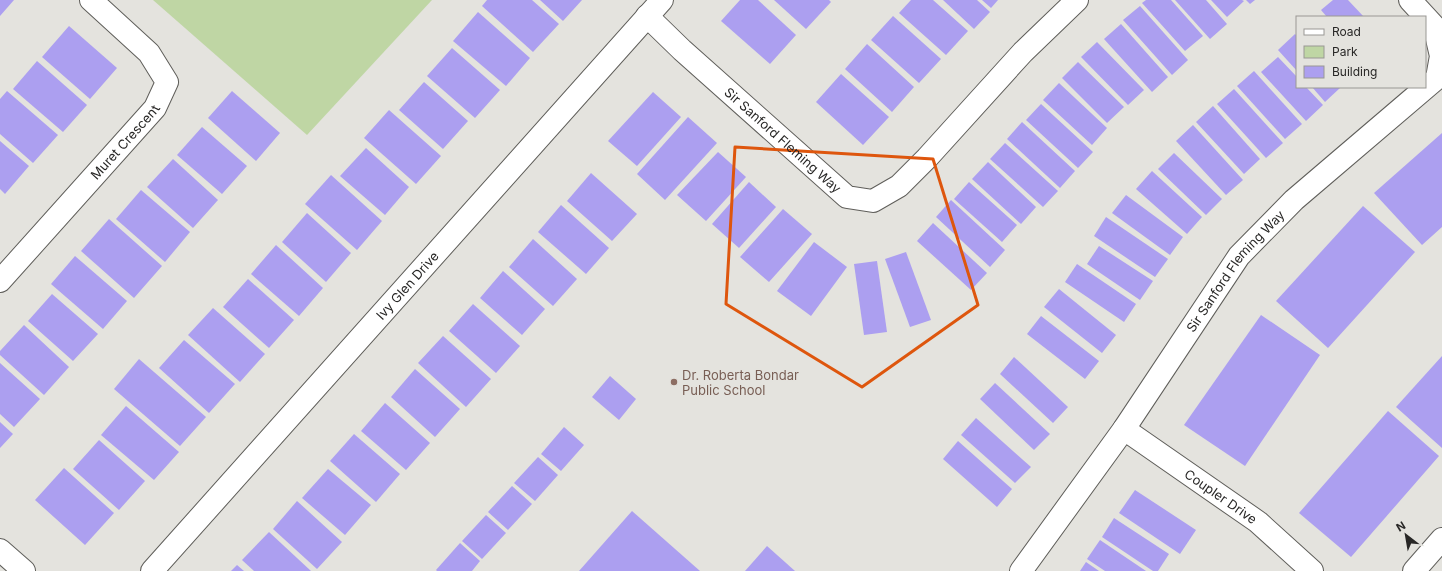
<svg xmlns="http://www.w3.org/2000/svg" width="1442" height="571" font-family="Inter,sans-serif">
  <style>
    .green { fill: #bfd6a4 }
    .building { fill: #ac9ff0 }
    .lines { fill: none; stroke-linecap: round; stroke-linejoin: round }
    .street-casing { stroke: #5f5e5a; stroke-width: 24 }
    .street { stroke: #fff; stroke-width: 22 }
    .marked { fill: none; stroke: #de560d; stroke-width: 3; stroke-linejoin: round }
    .education-dot { fill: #8d6e63; stroke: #e4e3de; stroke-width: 1.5 }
    .labels { text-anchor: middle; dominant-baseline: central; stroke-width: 3; stroke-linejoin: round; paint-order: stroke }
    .street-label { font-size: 13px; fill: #282726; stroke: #e4e3de }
    .education-label { font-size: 13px; fill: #785e54; stroke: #e4e3de; text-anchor: start }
  </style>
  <rect width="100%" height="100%" fill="#e4e3de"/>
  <path class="green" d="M153,0H432L307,135Z"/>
  <g class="building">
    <path d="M0,0H14L0,16Z"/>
    <path d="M487,0H532L559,24L533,52L482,6Z"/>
    <path d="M540,0H582L563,21Z"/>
    <path d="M740,0H758L796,35L770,64L721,21Z"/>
    <path d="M774,0H829L831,2L806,29Z"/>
    <path d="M911,0H933L968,31L946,55L899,13Z"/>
    <path d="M943,0H977L990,12L974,29Z"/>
    <path d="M982,0H998L991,8Z"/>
    <path d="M1146,0H1171L1203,36L1185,51L1142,3Z"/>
    <path d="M1175,0H1206L1227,24L1210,39Z"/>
    <path d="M1211,0H1242L1244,1L1227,17Z"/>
    <path d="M1246,0H1255L1250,4Z"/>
    <path d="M1333,0H1348L1364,17H1327L1321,10Z"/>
    <path d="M1140,6L1188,60L1172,75L1123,20Z"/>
    <path d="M478,12L530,58L506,86L453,41Z"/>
    <path d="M893,16L941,59L919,83L871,40Z"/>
    <path d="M1121,24L1168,77L1152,92L1104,39Z"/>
    <path d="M69,26L117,68L90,99L42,57Z"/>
    <path d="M1295,34L1297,36V71L1278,50Z"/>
    <path d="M1097,42L1144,90L1128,105L1081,57Z"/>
    <path d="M867,44L914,87L892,112L845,69Z"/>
    <path d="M452,48L500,90L475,118L427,76Z"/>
    <path d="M1278,57L1297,77V87H1306L1323,105L1306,121L1261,72Z"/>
    <path d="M37,61L87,105L63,132L13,89Z"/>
    <path d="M1078,62L1124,107L1107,123L1062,78Z"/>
    <path d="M1254,71L1302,124L1285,139L1237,86Z"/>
    <path d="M841,74L889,117L863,145L816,102Z"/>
    <path d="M424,82L468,121L443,149L399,110Z"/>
    <path d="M1059,83L1107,128L1092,145L1043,100Z"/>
    <path d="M1312,87H1341L1325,102Z"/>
    <path d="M1234,89L1283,143L1266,158L1217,104Z"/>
    <path d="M7,91L58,135L33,163L0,134V99Z"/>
    <path d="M232,91L280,133L256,161L208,118Z"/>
    <path d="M653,92L681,117L637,166L608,141Z"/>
    <path d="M1041,104L1093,152L1078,168L1026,120Z"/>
    <path d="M1213,106L1260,159L1244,174L1196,122Z"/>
    <path d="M389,110L441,156L416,184L364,138Z"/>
    <path d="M688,117L717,143L665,200L637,174Z"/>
    <path d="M1022,122L1075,171L1060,188L1007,139Z"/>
    <path d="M1193,125L1243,180L1226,195L1176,141Z"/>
    <path d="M202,127L247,166L222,194L177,155Z"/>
    <path d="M1442,133V227L1422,245L1374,193Z"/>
    <path d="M0,141L29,166L5,194L0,189Z"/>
    <path d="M1005,143L1058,191L1043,207L990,159Z"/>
    <path d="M366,148L409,187L385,215L340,176Z"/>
    <path d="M718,152L746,177L706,221L677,195Z"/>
    <path d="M1174,153L1222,199L1206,215L1158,169Z"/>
    <path d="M173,159L218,200L193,228L147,187Z"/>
    <path d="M988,162L1036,207L1021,224L972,179Z"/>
    <path d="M1152,171L1202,217L1187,234L1136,189Z"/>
    <path d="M591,173L637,214L612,241L567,201Z"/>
    <path d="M331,175L382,221L357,250L305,204Z"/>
    <path d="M749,182L776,207L739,248L712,224Z"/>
    <path d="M969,182L1017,225L1002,242L954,199Z"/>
    <path d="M141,190L190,232L165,262L116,219Z"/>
    <path d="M1126,195L1183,237L1170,255L1112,213Z"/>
    <path d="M951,200L1005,250L990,267L936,217Z"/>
    <path d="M561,205L609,248L586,274L538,232Z"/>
    <path d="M1363,206L1415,252L1328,348L1276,301Z"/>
    <path d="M783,209L812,234L769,282L740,257Z"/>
    <path d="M307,213L351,253L326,282L282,242Z"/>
    <path d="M1106,217L1168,259L1155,277L1094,236Z"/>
    <path d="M109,219L162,266L134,298L81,251Z"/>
    <path d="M933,223L987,273L971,290L917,241Z"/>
    <path d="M533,239L577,279L553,306L509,267Z"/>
    <path d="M814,242L847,267L811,316L777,291Z"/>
    <path d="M276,245L323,288L299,316L251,274Z"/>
    <path d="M1099,246L1153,281L1140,300L1087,264Z"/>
    <path d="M906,252L931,320L910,327L885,259Z"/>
    <path d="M75,256L127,301L103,329L51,284Z"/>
    <path d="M877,261L887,332L864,335L854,264Z"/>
    <path d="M1077,264L1136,304L1124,322L1065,282Z"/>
    <path d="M503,271L545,309L522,335L480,298Z"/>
    <path d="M248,279L294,320L269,348L223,307Z"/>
    <path d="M1059,289L1116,335L1102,353L1044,307Z"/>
    <path d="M52,294L98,334L73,361L28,321Z"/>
    <path d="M473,304L520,346L496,373L449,331Z"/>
    <path d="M213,308L265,354L240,382L188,335Z"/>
    <path d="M1261,315L1320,355L1245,466L1184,425Z"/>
    <path d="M1041,316L1099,361L1085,379L1027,334Z"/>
    <path d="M24,325L69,367L44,395L0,355V351Z"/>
    <path d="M443,336L491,379L466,407L418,363Z"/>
    <path d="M184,340L235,384L209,413L159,368Z"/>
    <path d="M1442,356V448L1396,407Z"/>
    <path d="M1014,357L1068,407L1053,423L1000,374Z"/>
    <path d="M139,359L206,417L180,446L114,389Z"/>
    <path d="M0,363L40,399L14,427L0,414Z"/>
    <path d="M415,369L460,409L435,437L391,397Z"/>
    <path d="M610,376L636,399L619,420L592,397Z"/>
    <path d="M995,383L1050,434L1034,450L980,399Z"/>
    <path d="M385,403L430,443L406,470L361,431Z"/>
    <path d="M126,406L179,452L154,480L101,435Z"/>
    <path d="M1388,411L1439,456L1351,557L1299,513Z"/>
    <path d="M976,418L1031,467L1015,483L961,435Z"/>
    <path d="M0,422L13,434L0,448Z"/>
    <path d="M564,427L584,445L561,471L541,454Z"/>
    <path d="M354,434L400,474L376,502L330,461Z"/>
    <path d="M99,440L145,481L119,510L73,469Z"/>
    <path d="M958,441L1012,489L997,507L943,459Z"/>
    <path d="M538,457L558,475L535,501L514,483Z"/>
    <path d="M64,468L114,513L85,545L35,500Z"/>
    <path d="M328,469L371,505L345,535L302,498Z"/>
    <path d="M512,486L532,504L508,530L488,512Z"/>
    <path d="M1135,490L1196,530L1180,554L1119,513Z"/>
    <path d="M297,501L342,542L317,569L273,529Z"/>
    <path d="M632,511L700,571H579Z"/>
    <path d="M486,515L506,533L482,559L462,541Z"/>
    <path d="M1114,518L1169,554L1158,571H1153L1102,537Z"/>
    <path d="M269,532L311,571H254L242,560Z"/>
    <path d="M1100,540L1146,571H1105L1087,559Z"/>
    <path d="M460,543L480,561L472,571H437L436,570Z"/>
    <path d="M767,546L795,571H745Z"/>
    <path d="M1086,562L1099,571H1080Z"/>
    <path d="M237,565L244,571H231Z"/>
  </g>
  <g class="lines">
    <g class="street-casing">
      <g id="street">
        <path id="s1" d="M647,16L682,50L847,197L873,201L899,186L927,158L1023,52L1077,0"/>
        <path id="s2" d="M0,281L155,108L167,82L149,53L91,0"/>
        <path id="s3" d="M1124,429L1258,522L1312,571"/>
        <path d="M0,550L24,571"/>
        <path id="s4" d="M152,571L662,0"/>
        <path id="s5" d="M1021,571L1124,429L1239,256L1294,200L1437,78L1441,56L1434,26L1410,0"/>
        <path d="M1414,571L1442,539"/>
      </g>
    </g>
    <use href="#street" class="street"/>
  </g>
  <path class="marked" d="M735,147L933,159L978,305L862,387L726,304Z"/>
  <circle class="education-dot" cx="674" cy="382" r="4"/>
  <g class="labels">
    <g class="street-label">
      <text stroke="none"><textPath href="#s1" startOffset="184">Sir Sanford Fleming Way</textPath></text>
      <text stroke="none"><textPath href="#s2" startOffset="187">Muret Crescent</textPath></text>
      <text stroke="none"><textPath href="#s5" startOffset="369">Sir Sanford Fleming Way</textPath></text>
      <text stroke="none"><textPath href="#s4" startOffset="383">Ivy Glen Drive</textPath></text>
      <text stroke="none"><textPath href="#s3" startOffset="118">Coupler Drive</textPath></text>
    </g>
    <g class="education-label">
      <text x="682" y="375">Dr. Roberta Bondar<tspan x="682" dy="15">Public School</tspan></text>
    </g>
  </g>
  <rect x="1296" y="16" width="130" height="72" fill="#e4e3de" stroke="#999894"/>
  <rect x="1304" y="29" width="20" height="6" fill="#ffffff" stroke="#999894"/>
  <text x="1332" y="36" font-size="12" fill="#282726">Road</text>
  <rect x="1304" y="46" width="20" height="12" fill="#bfd6a4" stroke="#999894"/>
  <text x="1332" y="56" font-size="12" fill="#282726">Park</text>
  <rect x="1304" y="66" width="20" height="12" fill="#ac9ff0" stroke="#999894"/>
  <text x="1332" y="76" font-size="12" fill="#282726">Building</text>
  <g transform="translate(1406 535) rotate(329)" stroke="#e4e3de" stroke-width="3" paint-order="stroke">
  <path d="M0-3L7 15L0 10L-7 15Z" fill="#282726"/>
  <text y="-6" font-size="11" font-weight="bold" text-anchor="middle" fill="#282726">N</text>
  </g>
</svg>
